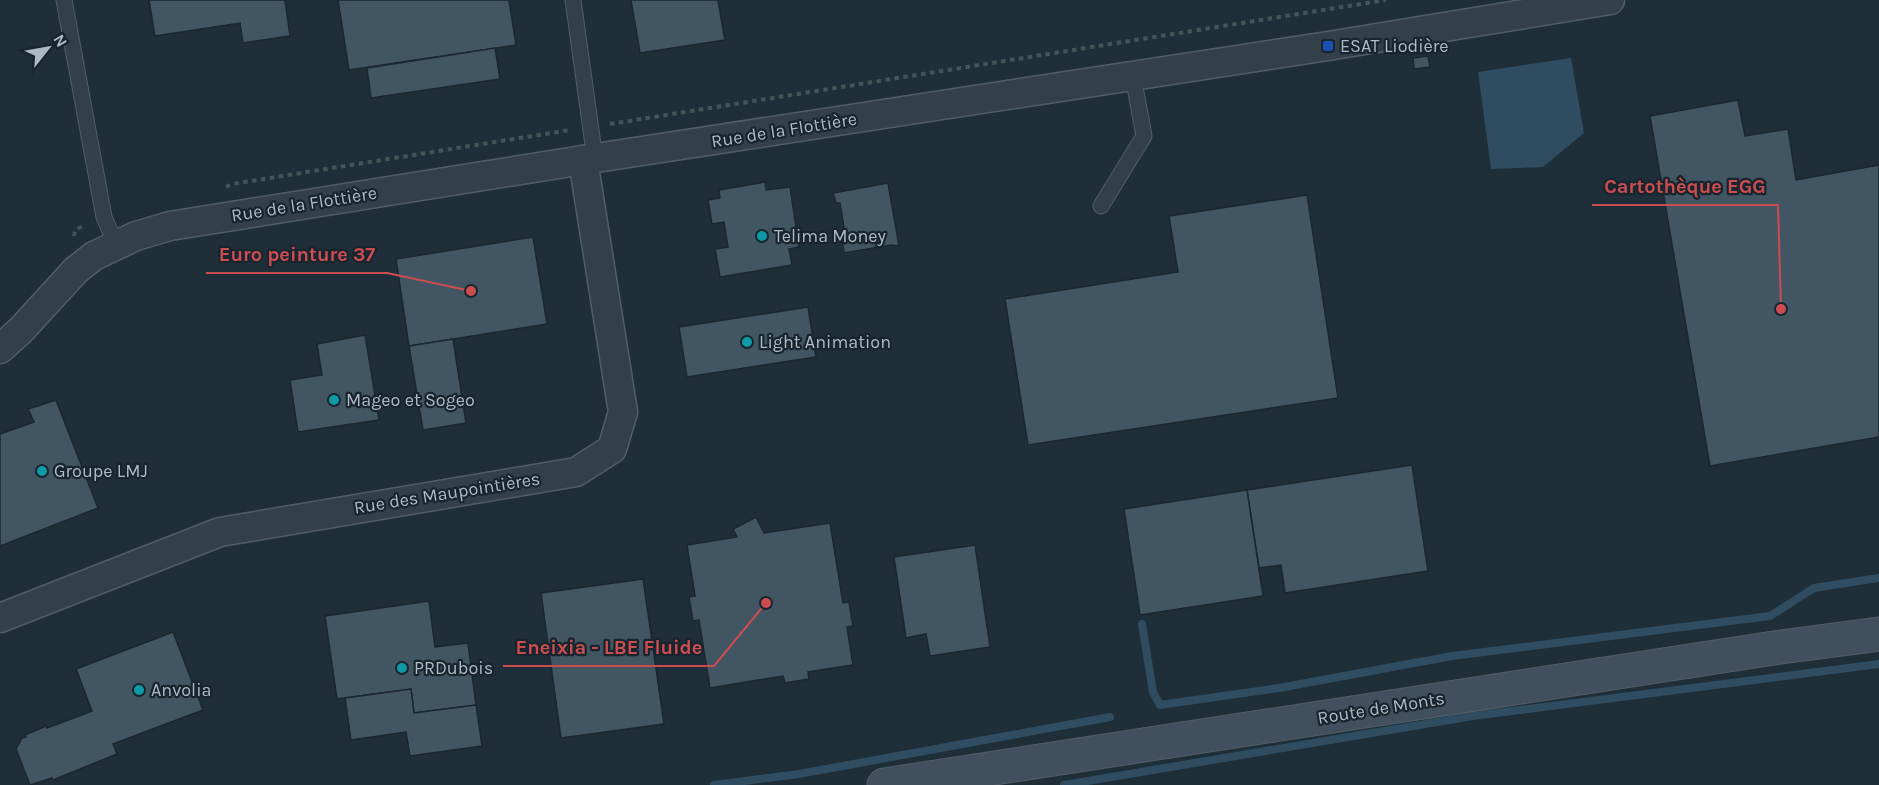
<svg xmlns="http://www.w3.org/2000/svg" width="1879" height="785" font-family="Karla,sans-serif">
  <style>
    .water { fill: #2f4c61 }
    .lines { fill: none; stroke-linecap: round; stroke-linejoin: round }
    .stream { stroke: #2f4c61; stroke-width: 8 }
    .building { fill: #425562; stroke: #1a2731; stroke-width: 1.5 }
    .lane-casing { stroke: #505e68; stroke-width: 17 }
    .street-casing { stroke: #505e68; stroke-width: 31 }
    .secondary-casing { stroke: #505e68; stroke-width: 35 }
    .path { stroke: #3f5756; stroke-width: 4; stroke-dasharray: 4.5 4.5; stroke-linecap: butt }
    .lane { stroke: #33404a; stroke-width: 15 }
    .street { stroke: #33404a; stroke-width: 28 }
    .secondary { stroke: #41505e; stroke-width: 33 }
    .transit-dot { fill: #1a4fb4; stroke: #18252f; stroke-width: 2 }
    .culture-dot { fill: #0f9aa8; stroke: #18252f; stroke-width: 2 }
    .labels { text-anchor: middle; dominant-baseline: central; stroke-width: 4.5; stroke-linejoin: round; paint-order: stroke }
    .poi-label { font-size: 18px; fill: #adbbc7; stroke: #18252f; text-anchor: start }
    .street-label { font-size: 18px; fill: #adbbc7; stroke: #18252f }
    .leader { fill: none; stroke: #cc4d50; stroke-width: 2 }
    .callout-dot { fill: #cc4d50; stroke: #18252f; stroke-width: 2 }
    .callout-label { font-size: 20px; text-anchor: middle; font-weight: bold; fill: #cc4d50; stroke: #18252f; stroke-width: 4.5; stroke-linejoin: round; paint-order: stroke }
  </style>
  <rect width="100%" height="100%" fill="#1f2f3a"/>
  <path class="water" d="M1571,58L1584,133L1543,167L1491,169L1478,72Z"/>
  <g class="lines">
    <g class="stream">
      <path d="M1142,624L1153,692L1160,705L1279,688L1452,656L1770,616L1814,588L1879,578"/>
      <path d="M714,785L799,774L1110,717"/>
      <path d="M1064,785L1473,716L1879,664"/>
    </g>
  </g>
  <g class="building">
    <path d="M149,0H285L290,36L243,43L240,23L155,36Z"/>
    <path d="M338,0H509L516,45L349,70Z"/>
    <path d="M631,0H718L725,40L640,53Z"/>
    <path d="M495,48L500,79L371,98L367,68Z"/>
    <path d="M1428,56L1430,67L1414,69L1413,58Z"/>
    <path d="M1738,100L1745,136L1788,129L1796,180L1879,165V437L1710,466L1650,116Z"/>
    <path d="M765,182L766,190L790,187L799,247L789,249L792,265L720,277L715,249L728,247L724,222L712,224L708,200L720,198L719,190Z"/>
    <path d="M888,183L899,246L891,245L844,253L842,239L846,240L840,203H836L833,193Z"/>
    <path d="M1307,195L1338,398L1028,445L1005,299L1178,272L1169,216Z"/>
    <path d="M533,237L547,324L409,346L396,259Z"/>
    <path d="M808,307L816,357L687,377L679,327Z"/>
    <path d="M365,335L379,420L298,432L290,380L322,375L317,344Z"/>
    <path d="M453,339L466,423L423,430L409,346Z"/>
    <path d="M56,400L98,508L0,546V434L34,422L28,409Z"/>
    <path d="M1412,465L1428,571L1285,593L1281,565L1259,568L1247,490Z"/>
    <path d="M1247,490L1263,596L1140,615L1124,509Z"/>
    <path d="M756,517L764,533L830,523L843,603L849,602L853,626L847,627L853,665L808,672L809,679L785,683L783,676L710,688L699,620L693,621L689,597L695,596L687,545L737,537L733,529Z"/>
    <path d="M975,545L990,647L930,656L926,634L906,638L894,557Z"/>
    <path d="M643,579L664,724L561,738L541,593Z"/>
    <path d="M429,601L435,647L468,643L476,705L414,713L411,689L337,699L325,616Z"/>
    <path d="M173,632L203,710L113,744L117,754L53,780L52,778L30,785L16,749L22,738L26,737L25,735L46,726L47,728L92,711L76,669Z"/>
    <path d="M411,689L414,713L476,705L482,746L410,756L406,732L351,740L345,698Z"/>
  </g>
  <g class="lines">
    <g class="lane-casing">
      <g id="lane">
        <path d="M64,0L104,217L116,245"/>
        <path d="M573,0L595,159"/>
        <path d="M1101,206L1144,136L1133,76"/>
      </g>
    </g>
    <g class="street-casing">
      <g id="street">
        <path d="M0,349L21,330L76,270L94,256L136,236L170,226L583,160L1328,46L1610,0"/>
        <path d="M0,618L220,532L576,472L612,449L623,412L583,160"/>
      </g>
    </g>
    <g class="secondary-casing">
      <path id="secondary" d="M884,785L1774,648L1879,634"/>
    </g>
    <g class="path">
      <path d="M610,124L1386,0"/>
      <path d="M226,187L232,184L570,130"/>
      <path d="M74,236L75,230L85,225"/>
    </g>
    <use href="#lane" class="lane"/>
    <use href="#street" class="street"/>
    <use href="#secondary" class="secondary"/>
  </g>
  <rect class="transit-dot" x="1322" y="40" width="12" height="12" rx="3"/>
  <g class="culture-dot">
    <circle cx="762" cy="236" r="6"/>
    <circle cx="747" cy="342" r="6"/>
    <circle cx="334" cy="400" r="6"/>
    <circle cx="42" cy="471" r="6"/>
    <circle cx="402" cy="668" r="6"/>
    <circle cx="139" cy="690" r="6"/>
  </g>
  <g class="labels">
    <g class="poi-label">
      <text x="1340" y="46">ESAT Liodière</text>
      <text x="774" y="236">Telima Money</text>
      <text x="759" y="342">Light Animation</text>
      <text x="346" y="400">Mageo et Sogeo</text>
      <text x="54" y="471">Groupe LMJ</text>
      <text x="414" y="668">PRDubois</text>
      <text x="151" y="690">Anvolia</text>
    </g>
    <g class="street-label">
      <text transform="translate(784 130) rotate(-9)">Rue de la Flottière</text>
      <text transform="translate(304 204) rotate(-9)">Rue de la Flottière</text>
      <text transform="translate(447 493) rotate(-9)">Rue des Maupointières</text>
      <text transform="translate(1381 708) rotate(-9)">Route de Monts</text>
    </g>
  </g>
  <path class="leader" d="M1781 309L1778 205H1592M471 291L387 273H206M766 603L714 666H503"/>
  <g class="callout-dot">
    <circle cx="1781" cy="309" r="6"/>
    <circle cx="471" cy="291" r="6"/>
    <circle cx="766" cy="603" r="6"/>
  </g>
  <g class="callout-label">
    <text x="1685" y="193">Cartothèque EGG</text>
    <text x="297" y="261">Euro peinture 37</text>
    <text x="609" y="654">Eneixia - LBE Fluide</text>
  </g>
  <g transform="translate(48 48) rotate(59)" stroke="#18252f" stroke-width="4.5" paint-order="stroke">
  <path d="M0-4.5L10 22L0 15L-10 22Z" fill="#adbbc7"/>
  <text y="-9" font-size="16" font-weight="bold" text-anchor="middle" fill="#adbbc7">N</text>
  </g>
</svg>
